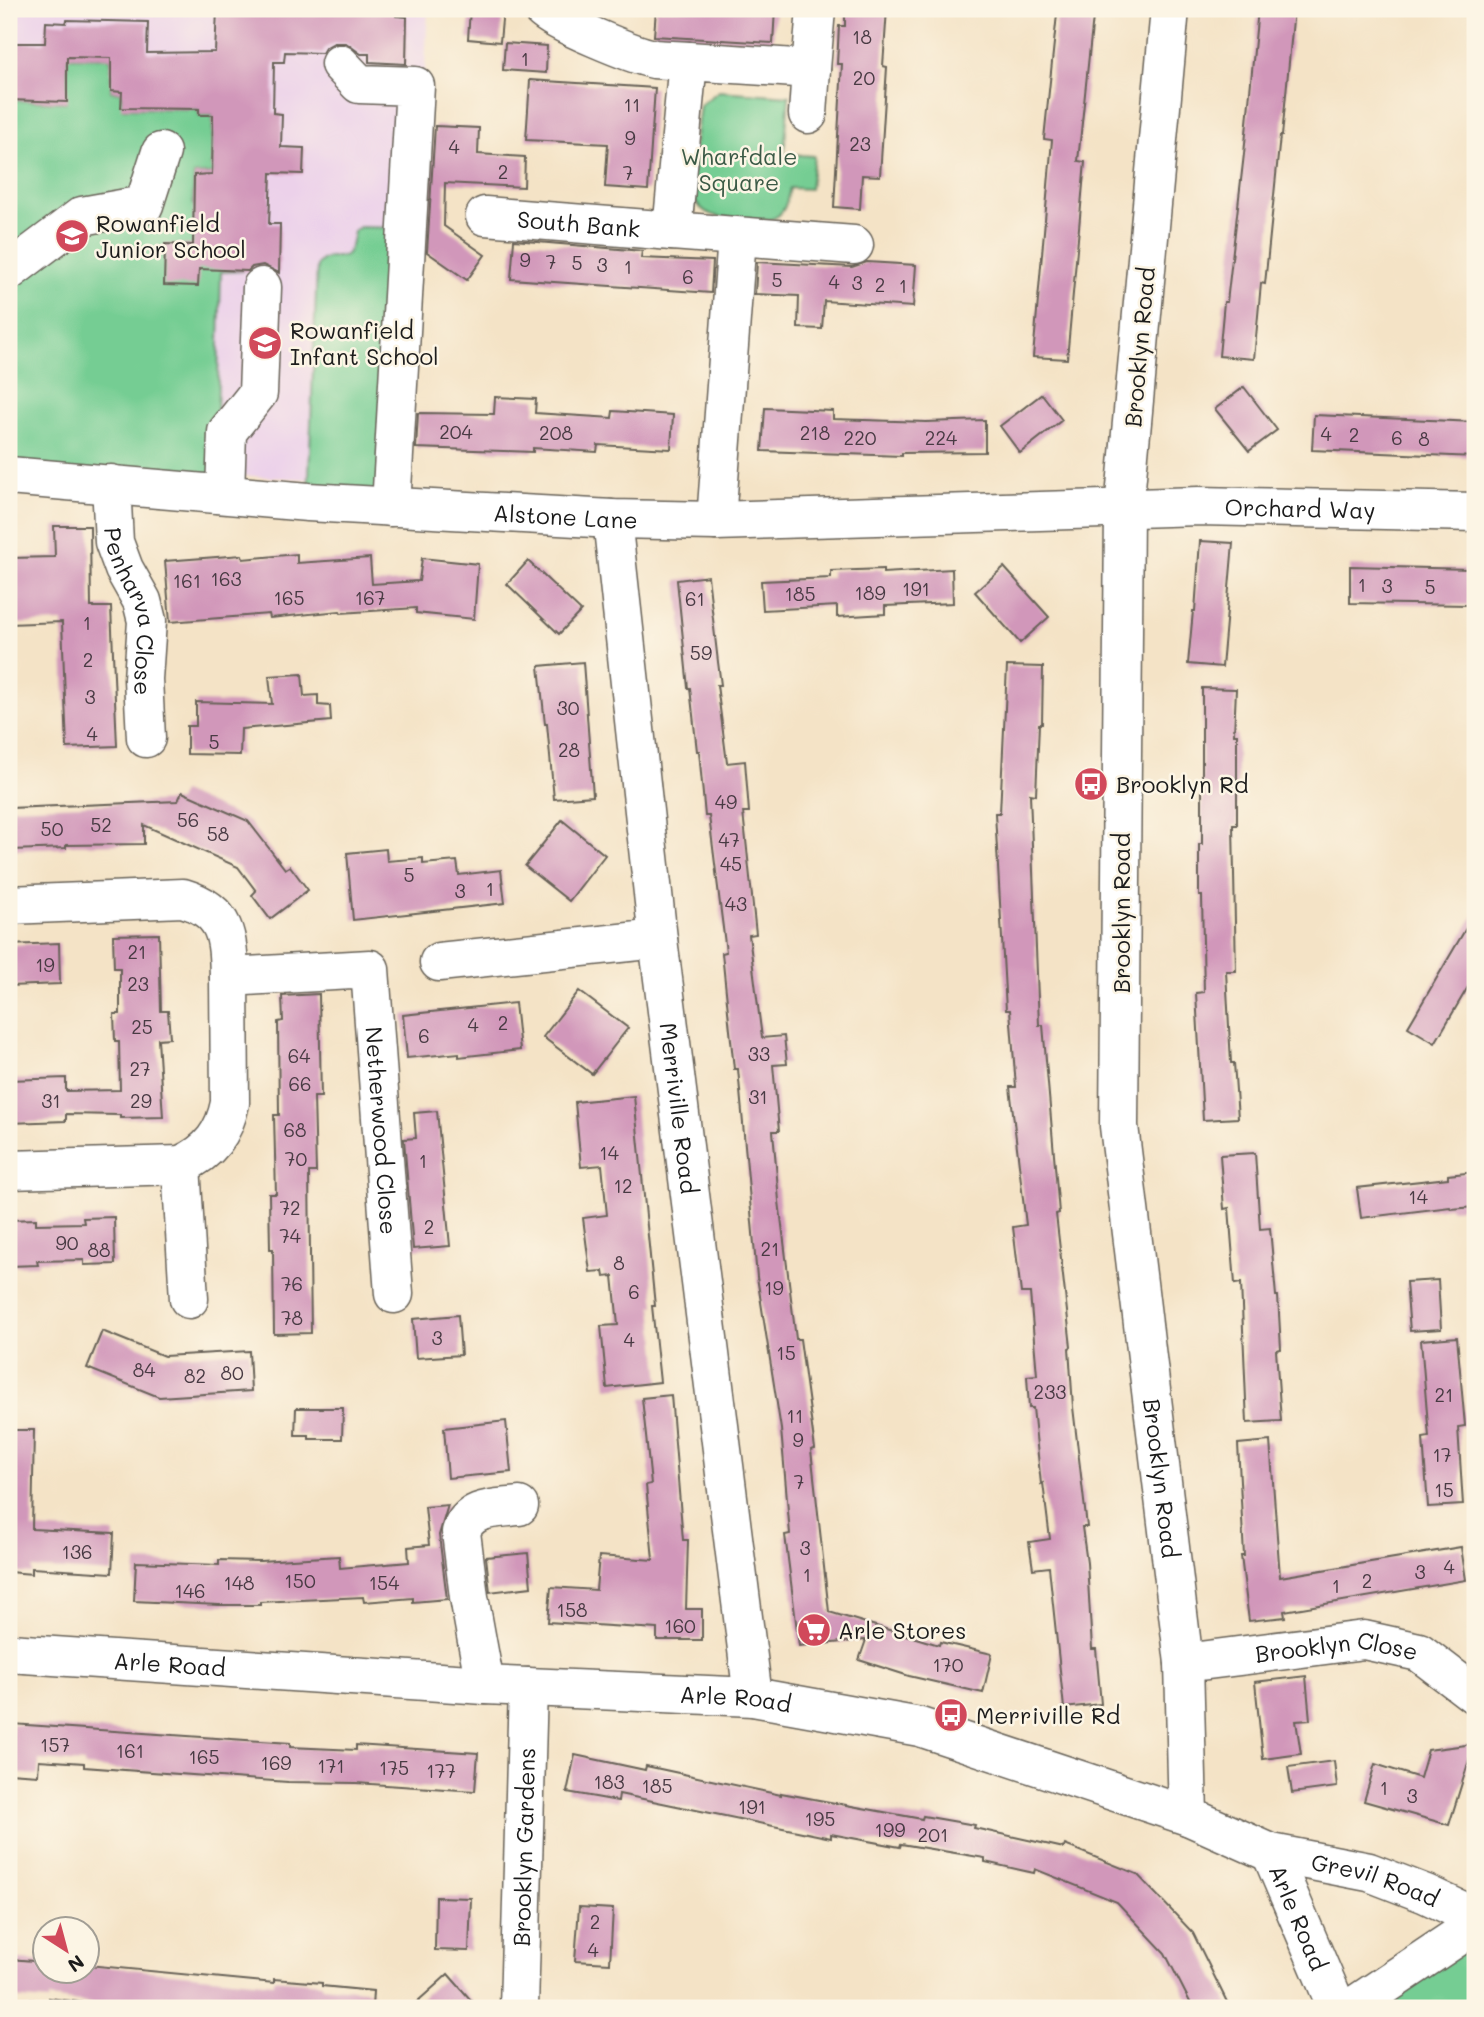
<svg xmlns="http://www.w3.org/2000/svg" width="1484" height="2017" font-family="Mali,sans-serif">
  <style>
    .built { fill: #ecd1ea }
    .green { fill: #74cd93; stroke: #487458; stroke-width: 2 }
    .building { fill: #d197ba }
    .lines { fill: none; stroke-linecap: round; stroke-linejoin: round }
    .minor-casing { stroke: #686258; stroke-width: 41 }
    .minor { stroke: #fff; stroke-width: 38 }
    .labels { text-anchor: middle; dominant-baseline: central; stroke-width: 5; stroke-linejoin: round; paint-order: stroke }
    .number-label { font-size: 19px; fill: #493b44 }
    .park-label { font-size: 23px; fill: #3b5a46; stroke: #fcf5e5 }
    .poi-label { font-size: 23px; fill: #1c1c1c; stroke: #fcf5e5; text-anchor: start }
    .street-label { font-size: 23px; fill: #1c1c1c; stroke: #fcf5e5 }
  </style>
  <rect width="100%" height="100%" fill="#fcf5e5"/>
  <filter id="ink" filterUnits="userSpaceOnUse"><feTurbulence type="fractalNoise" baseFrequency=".0143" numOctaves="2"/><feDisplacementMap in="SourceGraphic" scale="14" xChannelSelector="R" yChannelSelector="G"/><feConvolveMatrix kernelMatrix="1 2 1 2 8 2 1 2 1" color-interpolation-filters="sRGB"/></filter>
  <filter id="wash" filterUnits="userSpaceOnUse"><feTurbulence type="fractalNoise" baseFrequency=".00686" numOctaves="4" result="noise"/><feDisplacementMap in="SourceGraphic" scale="28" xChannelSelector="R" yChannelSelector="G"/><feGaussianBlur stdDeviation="1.57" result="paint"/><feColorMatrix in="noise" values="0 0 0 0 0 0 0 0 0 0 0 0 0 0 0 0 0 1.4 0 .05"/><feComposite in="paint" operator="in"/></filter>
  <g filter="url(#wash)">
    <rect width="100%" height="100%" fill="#f4e3c6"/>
    <path class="built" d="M9,9H428L417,223L399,484L9,463Z"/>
    <g class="green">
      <path d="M67,57L111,58V91L122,92V108L199,109V115H213L212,174L194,175L193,205L242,238V271L221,272L215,493L9,476V100L66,102Z"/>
      <path d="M719,91L789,96L784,154L814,156L810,189L790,188C787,199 786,211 776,217C767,224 715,218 706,212C697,206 693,199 689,190L700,105Z"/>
      <path d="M360,227L399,228L382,506L308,502L317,265C333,244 348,276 354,231Z"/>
      <path d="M1475,1925V2008H1351Z"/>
    </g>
    <g id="blocks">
      <g class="building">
        <path d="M220,9H396V16L407,17L406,64L369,62V54H361L346,43H334L325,48L322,53L285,52L284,62H274L273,113L282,114L281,147L304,148L303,174L271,173L269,224H280L279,273L263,265L252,267L248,271L199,269L198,286L164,285L165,244L193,245L194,175L212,174L213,115H199V109L121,108L122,92L111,91V58L67,57V102L9,100V43H45L46,22L66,23L67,20L148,22L147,53L215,52L217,11H220Z"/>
        <path d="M470,9H503L500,42L468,39Z"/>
        <path d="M656,9H775L773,43L654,36Z"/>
        <path d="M845,9H887L883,66L887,67L880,176L862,175L860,209L834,207L842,64H837L839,26H845Z"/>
        <path d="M1258,9H1294L1282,136H1280L1265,284L1261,283L1254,359L1219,356L1224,302H1227L1244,154Z"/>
        <path d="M1057,14L1093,17L1078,161L1085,162L1067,359L1033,357L1052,140L1044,139Z"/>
        <path d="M505,43L547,46L546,73L503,70Z"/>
        <path d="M530,80L655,88L648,190L605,187L608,144L526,140Z"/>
        <path d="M435,126L479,128L478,154L525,157L524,187L445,183L444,226L485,255L467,280L427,252Z"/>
        <path d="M514,240L642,251L641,258L713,261L711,293L511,279Z"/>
        <path d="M757,262L852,267L867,262L916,265L913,307L824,301L822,329L798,328L799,296L755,294Z"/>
        <path d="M1244,387L1277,430L1249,451L1215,409Z"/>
        <path d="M1042,394L1062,420L1020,453L1000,426Z"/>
        <path d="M495,397L536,399L535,413L612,418L613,411L673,415L671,449L598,445L597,452L533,448V452L416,448L418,413L494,414Z"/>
        <path d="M765,408L833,411V419L926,422L985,420V452L902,453V456L762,451Z"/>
        <path d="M1314,415L1475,422V457L1312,450Z"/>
        <path d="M54,526H90L91,607H111L117,746L67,748L62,622L9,624V558L55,557Z"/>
        <path d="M1200,541L1233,543L1222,667L1188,664L1193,611H1195Z"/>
        <path d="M297,554V563L370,558L372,584L419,581L422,558L478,564L474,619L416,613V608L341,613L340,611L270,618L269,614L170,622L165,561L242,555L243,559Z"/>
        <path d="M528,561L581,611L559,634L507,584Z"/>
        <path d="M1350,566L1470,569L1469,605L1350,603Z"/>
        <path d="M1004,567L1049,617L1020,643L975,592Z"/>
        <path d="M883,569V573L952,569L953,603L885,606V614L837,617V606L763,610L761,581L831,578V571Z"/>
        <path d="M708,576L718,662L721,685H717L727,763L745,761L749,812H743L756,934L749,935L762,1038L784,1036L787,1064L773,1065L779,1131H773L779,1201L796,1339H800L815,1449L811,1450L829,1612L939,1645L940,1642L992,1654L983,1693L909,1676L859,1660L866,1640L799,1646L785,1535L790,1534L781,1429L757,1277L738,1069H734L722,953L726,952L709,816H705L699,751H697L690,688H688L677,580Z"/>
        <path d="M583,662L593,796L554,799L547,724H545L539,666Z"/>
        <path d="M1007,666L1043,667L1042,724H1039L1036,795L1030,794L1039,1025H1043L1059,1213L1056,1214L1071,1347L1069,1348L1073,1407L1087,1527H1082L1087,1563L1092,1649H1096L1101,1704L1064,1708L1049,1567L1033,1569L1029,1542L1050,1539L1043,1483L1041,1484L1033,1408H1029L1027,1376L1037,1375L1030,1293H1021L1013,1227L1026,1225L1010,1087H1016L1010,1010H1006L995,813H1000Z"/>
        <path d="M302,674L304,696L318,695V705L330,706L331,721L241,729L240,755L187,754V726H196V702L272,704L269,676Z"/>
        <path d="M1202,688L1236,689L1234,734H1237V825H1233L1236,971H1226L1231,1063H1234L1238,1118L1203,1120L1196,993L1204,992L1202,896H1199V844H1202Z"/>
        <path d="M182,792L248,821L285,869L290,866L308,890L270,919L252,895L256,891L238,867L144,825V844L66,845V848L11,850L10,808L178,801Z"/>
        <path d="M562,820L605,855L569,901L525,866Z"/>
        <path d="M386,849L387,861L423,858V864L457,861L459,875L501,870L505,903L353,920L347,853Z"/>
        <path d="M1475,913V975L1435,1043L1408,1027Z"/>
        <path d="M159,934L161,1011H168L170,1038L158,1039L163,1117L120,1118V1115L66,1114V1121L9,1123V1080L66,1078V1091L120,1090L119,1041H115L114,1014H120V968H114L113,935Z"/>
        <path d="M59,943L60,984L9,986V945Z"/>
        <path d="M579,991L628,1028L592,1074L543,1037Z"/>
        <path d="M319,994L321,1097H314L316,1172H309L311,1333L274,1334L273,1249H270L269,1194H276L274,1115H279L278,1022L283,1021L282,996Z"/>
        <path d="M515,1003L520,1050L459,1057V1053L407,1058L403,1015Z"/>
        <path d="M634,1096L655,1306H652L660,1382L607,1388L601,1326L618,1325L613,1276L604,1277L603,1271L590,1272L583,1218L607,1215L602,1165L581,1167L575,1102Z"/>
        <path d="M437,1111L450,1246L413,1249L404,1139L416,1138L414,1113Z"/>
        <path d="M1255,1153L1260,1229L1270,1228L1276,1296H1278L1281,1349L1276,1350L1281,1421L1247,1423L1241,1283L1235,1284L1229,1208L1224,1209L1220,1155Z"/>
        <path d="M1475,1172V1207L1451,1209L1450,1207L1361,1218L1357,1188L1448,1178V1175Z"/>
        <path d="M114,1217L115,1264L84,1265V1260L37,1261L38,1265L9,1266V1220L36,1219V1224L84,1223L83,1218Z"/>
        <path d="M1438,1280L1441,1329L1410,1331L1406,1282Z"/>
        <path d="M458,1315L461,1355L416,1358L413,1319Z"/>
        <path d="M102,1331L164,1356L249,1351L251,1391L159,1397L87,1368Z"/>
        <path d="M1457,1337L1465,1426L1458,1427L1463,1505L1428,1507L1423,1438L1429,1437L1421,1340Z"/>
        <path d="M671,1395L683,1540H688L686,1609H702V1640H657V1629L548,1622L551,1587L596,1590L599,1556L653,1560L646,1485L651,1484L642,1398Z"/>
        <path d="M296,1408H343L342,1439H309V1435H295Z"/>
        <path d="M506,1421L511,1472L448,1478L444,1428Z"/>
        <path d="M9,1430H34L32,1529L114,1533L112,1573L32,1568V1574L9,1572Z"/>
        <path d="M1270,1441L1280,1577L1461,1547L1466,1580L1284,1611L1285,1617L1249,1621L1241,1556H1244L1238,1444Z"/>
        <path d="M448,1505L439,1535L447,1599L413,1602V1598L364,1602L363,1597L260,1602V1605H219L134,1601L136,1562L219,1565V1560L260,1561L339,1556L340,1568L409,1562L408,1547L429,1545L425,1507Z"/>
        <path d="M528,1553L531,1587L490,1592L486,1557Z"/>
        <path d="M1306,1676L1310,1720L1296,1721L1301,1754L1263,1759L1255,1682Z"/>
        <path d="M12,1724L290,1743V1747L356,1750V1745L478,1753L475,1791L356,1783L288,1782L84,1767V1763L39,1760L38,1775L9,1773Z"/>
        <path d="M1474,1744L1449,1825L1364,1801L1375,1764L1420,1778L1428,1750Z"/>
        <path d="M575,1755L645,1770L646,1766L781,1795V1793L922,1819L923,1816L975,1825L974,1828L1064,1848L1065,1845L1137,1874L1193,1933L1230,2008H1193L1165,1953L1117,1902L1035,1869L1034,1873L985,1862V1858L901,1844L900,1847L831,1834V1838L619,1794L618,1801L567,1792Z"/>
        <path d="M1334,1761L1337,1787L1292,1793L1288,1767Z"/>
        <path d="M436,1897L471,1898L469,1951L435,1950Z"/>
        <path d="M579,1907L613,1909L610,1963L575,1961Z"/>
        <path d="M9,1959L46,1962V1971H88V1965L274,1983V1979L322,1983V1986L373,1991L372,2008H148L115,2007L49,1998V2001L9,1998Z"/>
        <path d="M448,1974L478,2008H410L437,1984Z"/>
      </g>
    </g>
  </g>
  <g filter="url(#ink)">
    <use href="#blocks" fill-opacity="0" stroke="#686258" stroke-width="2"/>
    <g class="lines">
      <g class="minor-casing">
        <g id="minor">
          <path d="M542,9C555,23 634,55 654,59C665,60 677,60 688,61"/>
          <path id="s1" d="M1170,9L1124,509L1119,1126L1184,1663L1188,1816"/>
          <path d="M340,64L359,84L415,86L391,507"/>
          <path d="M811,69L816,9"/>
          <path d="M808,114L811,69L688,61L672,231L854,245"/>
          <path id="s2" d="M485,216L672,231"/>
          <path d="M9,271L82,216L144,205L161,152"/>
          <path id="s3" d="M9,476L308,502L612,519L716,521L1199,506L1475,512"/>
          <path id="s4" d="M111,484L114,542L124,569L142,601L147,621L143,679L146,738"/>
          <path d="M225,494L227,432L258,393L262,287"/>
          <path id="s5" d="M612,519L658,939L753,1697"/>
          <path d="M716,521L737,237"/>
          <path d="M9,905L183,898C227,911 228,937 229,977"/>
          <path d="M439,962L658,939"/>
          <path d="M181,1165L189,1299"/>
          <path id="s6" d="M9,1170L181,1165C210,1152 224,1133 230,1103L229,977L370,969L394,1294"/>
          <path id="s7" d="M9,1653L485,1685L753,1697L920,1727L1188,1816L1271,1853L1369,1872L1426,1894L1475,1917"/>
          <path id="s8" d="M1184,1663L1364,1640L1419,1652L1474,1694"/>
          <path d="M485,1685L469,1597L461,1532C469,1506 496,1509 519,1506"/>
          <path id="s9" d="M1271,1853L1337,2008"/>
          <path id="s10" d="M519,2008L528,1687"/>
          <path d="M1351,2008L1475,1925"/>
        </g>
      </g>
      <use href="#minor" class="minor"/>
    </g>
  </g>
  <defs>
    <g id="school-disc" transform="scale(1.75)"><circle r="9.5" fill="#d1495b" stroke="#fcf5e5"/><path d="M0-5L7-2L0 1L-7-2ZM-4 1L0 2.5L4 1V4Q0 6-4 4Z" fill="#fff"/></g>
    <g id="bus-disc" transform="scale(1.75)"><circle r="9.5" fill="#d1495b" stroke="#fcf5e5"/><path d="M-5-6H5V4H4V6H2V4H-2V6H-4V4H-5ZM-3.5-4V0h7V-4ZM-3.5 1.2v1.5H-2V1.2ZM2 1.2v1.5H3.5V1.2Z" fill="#fff"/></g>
    <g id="supermarket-disc" transform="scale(1.75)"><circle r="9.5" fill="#d1495b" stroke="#fcf5e5"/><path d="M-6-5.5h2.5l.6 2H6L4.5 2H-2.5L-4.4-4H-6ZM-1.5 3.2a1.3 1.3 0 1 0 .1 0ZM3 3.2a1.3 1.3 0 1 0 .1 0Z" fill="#fff"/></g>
  </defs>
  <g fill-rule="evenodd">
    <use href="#school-disc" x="72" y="236"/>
    <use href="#school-disc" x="265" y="343"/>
    <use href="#bus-disc" x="1091" y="784"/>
    <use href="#supermarket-disc" x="814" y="1630"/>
    <use href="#bus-disc" x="951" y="1715"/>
  </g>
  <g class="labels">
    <g class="number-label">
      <text x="862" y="36">18</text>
      <text x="525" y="58">1</text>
      <text x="864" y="77">20</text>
      <text x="632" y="104">11</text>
      <text x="630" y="137">9</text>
      <text x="860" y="143">23</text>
      <text x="454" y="146">4</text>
      <text x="503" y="171">2</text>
      <text x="628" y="172">7</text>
      <text x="525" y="259">9</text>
      <text x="551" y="261">7</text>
      <text x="577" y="262">5</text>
      <text x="602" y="264">3</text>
      <text x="628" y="266">1</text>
      <text x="688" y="276">6</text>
      <text x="777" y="279">5</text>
      <text x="834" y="281">4</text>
      <text x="857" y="282">3</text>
      <text x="880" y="284">2</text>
      <text x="903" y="285">1</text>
      <text x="456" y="431">204</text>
      <text x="556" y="432">208</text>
      <text x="815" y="432">218</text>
      <text x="1326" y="433">4</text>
      <text x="1354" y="434">2</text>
      <text x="860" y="437">220</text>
      <text x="941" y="437">224</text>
      <text x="1397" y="437">6</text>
      <text x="1424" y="438">8</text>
      <text x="226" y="578">163</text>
      <text x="187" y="580">161</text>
      <text x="1362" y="584">1</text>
      <text x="1387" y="585">3</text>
      <text x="1430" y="586">5</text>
      <text x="916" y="588">191</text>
      <text x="870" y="592">189</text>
      <text x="800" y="593">185</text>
      <text x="289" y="597">165</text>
      <text x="370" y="597">167</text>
      <text x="695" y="598">61</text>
      <text x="87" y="622">1</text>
      <text x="701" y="652">59</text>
      <text x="88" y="659">2</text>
      <text x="90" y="696">3</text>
      <text x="568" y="707">30</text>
      <text x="92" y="733">4</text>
      <text x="214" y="741">5</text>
      <text x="569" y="749">28</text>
      <text x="726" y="801">49</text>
      <text x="188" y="819">56</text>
      <text x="101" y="824">52</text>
      <text x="52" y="828">50</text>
      <text x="218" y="833">58</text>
      <text x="729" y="839">47</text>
      <text x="731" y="863">45</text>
      <text x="409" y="874">5</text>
      <text x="490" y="888">1</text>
      <text x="460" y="890">3</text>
      <text x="736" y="903">43</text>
      <text x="137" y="951">21</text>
      <text x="45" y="964">19</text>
      <text x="138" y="983">23</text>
      <text x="503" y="1022">2</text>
      <text x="473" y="1024">4</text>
      <text x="142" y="1026">25</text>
      <text x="424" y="1035">6</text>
      <text x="759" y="1053">33</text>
      <text x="299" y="1055">64</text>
      <text x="140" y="1068">27</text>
      <text x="300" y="1083">66</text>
      <text x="758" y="1096">31</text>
      <text x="51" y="1100">31</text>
      <text x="141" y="1100">29</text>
      <text x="295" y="1129">68</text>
      <text x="609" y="1152">14</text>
      <text x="296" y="1158">70</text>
      <text x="423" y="1160">1</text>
      <text x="623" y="1185">12</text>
      <text x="1418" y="1196">14</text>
      <text x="290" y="1207">72</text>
      <text x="429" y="1226">2</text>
      <text x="290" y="1235">74</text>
      <text x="67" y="1242">90</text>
      <text x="770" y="1248">21</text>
      <text x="99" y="1249">88</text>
      <text x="619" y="1262">8</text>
      <text x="292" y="1283">76</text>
      <text x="774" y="1287">19</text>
      <text x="634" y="1291">6</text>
      <text x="292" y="1317">78</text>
      <text x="437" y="1337">3</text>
      <text x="629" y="1339">4</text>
      <text x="786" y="1352">15</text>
      <text x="144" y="1369">84</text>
      <text x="232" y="1372">80</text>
      <text x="195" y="1375">82</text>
      <text x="1050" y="1391">233</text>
      <text x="1444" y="1394">21</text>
      <text x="795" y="1415">11</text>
      <text x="798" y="1439">9</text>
      <text x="1442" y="1454">17</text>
      <text x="799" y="1481">7</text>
      <text x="1444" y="1489">15</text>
      <text x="805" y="1547">3</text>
      <text x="77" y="1551">136</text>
      <text x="1449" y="1566">4</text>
      <text x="1420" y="1571">3</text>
      <text x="807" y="1574">1</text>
      <text x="300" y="1580">150</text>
      <text x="1367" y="1580">2</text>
      <text x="239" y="1582">148</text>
      <text x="384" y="1582">154</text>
      <text x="1336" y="1585">1</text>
      <text x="190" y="1590">146</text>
      <text x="572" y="1609">158</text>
      <text x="680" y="1625">160</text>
      <text x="948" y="1664">170</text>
      <text x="55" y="1744">157</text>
      <text x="130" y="1750">161</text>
      <text x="204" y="1756">165</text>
      <text x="276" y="1762">169</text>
      <text x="331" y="1765">171</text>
      <text x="394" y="1767">175</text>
      <text x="441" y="1770">177</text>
      <text x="609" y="1781">183</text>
      <text x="657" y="1785">185</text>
      <text x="1384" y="1787">1</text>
      <text x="1412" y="1795">3</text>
      <text x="752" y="1806">191</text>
      <text x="820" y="1818">195</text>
      <text x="890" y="1829">199</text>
      <text x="933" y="1834">201</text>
      <text x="595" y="1921">2</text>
      <text x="593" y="1949">4</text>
    </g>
    <g class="park-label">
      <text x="739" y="156">Wharfdale<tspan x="739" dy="26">Square</tspan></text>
    </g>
    <g class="poi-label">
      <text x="96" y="223">Rowanfield<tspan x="96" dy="26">Junior School</tspan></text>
      <text x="290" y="330">Rowanfield<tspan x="290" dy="26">Infant School</tspan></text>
      <text x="1116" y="784">Brooklyn Rd</text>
      <text x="838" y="1630">Arle Stores</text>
      <text x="976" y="1715">Merriville Rd</text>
    </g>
    <g class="street-label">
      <text stroke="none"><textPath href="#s2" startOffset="94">South Bank</textPath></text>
      <text transform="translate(1139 347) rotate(-85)">Brooklyn Road</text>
      <text stroke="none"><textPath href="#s3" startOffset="1293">Orchard Way</textPath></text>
      <text stroke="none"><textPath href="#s3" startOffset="558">Alstone Lane</textPath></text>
      <text stroke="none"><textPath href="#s4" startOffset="131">Penharva Close</textPath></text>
      <text transform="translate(1121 913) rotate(-90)">Brooklyn Road</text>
      <text stroke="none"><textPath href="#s5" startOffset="593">Merriville Road</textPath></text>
      <text stroke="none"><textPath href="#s6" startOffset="684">Netherwood Close</textPath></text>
      <text stroke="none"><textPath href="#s1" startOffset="1474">Brooklyn Road</textPath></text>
      <text stroke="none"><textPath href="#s8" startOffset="154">Brooklyn Close</textPath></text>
      <text stroke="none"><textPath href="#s7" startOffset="161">Arle Road</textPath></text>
      <text stroke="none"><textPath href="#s7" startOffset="728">Arle Road</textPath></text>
      <text stroke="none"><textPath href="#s10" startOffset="161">Brooklyn Gardens</textPath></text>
      <text stroke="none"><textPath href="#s7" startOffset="1396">Grevil Road</textPath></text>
      <text stroke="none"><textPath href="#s9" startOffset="70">Arle Road</textPath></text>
    </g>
  </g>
  <rect width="1484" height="2017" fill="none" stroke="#fcf5e5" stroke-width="35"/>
  <g transform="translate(66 1950) rotate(144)"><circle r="33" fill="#fcf5e5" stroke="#a29e95" stroke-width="2"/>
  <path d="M0-5L12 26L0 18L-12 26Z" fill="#d1495b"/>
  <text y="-10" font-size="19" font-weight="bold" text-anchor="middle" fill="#1c1c1c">N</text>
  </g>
</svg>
